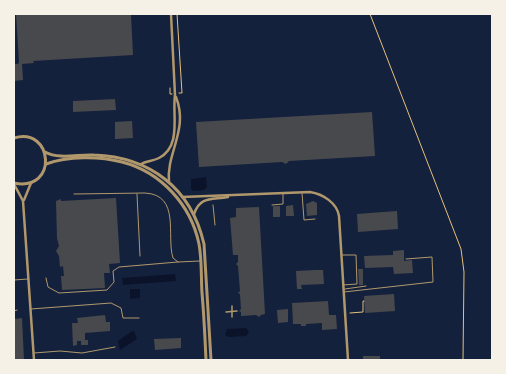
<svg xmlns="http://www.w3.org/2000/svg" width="506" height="374" font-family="Commissioner,sans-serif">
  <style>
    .water { fill: #0b132b }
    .building { fill: #48494c }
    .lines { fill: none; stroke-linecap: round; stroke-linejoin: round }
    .path { stroke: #e5c07b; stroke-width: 1 }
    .service { stroke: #b1986c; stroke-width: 1 }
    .pedestrian { stroke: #b1986c; stroke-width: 1.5 }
    .minor { stroke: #b1986c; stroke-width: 2.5 }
    .tertiary { stroke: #b1986c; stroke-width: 3 }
  </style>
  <rect width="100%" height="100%" fill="#14213d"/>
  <g class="water">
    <path d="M206,177L207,187L204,190L193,191L191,189V179Z"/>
    <path d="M175,274L176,281L123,285L122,278Z"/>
    <path d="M140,289V298L130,299V289Z"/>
    <path d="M246,328L249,332L246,336L229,337L225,335L227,329Z"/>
    <path d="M132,331H134L137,339L120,350L118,341Z"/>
  </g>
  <g class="building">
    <path d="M16,14H131L133,55L33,61L34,63L22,64L23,80L14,81V64H18L19,62Z"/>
    <path d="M115,99L116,110L73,112V101Z"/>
    <path d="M372,112L375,156L289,161L286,164L282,162L199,167L196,122Z"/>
    <path d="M132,121L133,138L115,139V122Z"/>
    <path d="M116,198L120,263L109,264L110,273H104L105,288L62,290L61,276H64L63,266L60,267L59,256L56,251L59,246L57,238L56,201L61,199V201Z"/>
    <path d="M313,201L317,203V215L307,216L306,204Z"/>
    <path d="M293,205L294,216H286V206Z"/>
    <rect x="273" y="206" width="7" height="11"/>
    <path d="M259,207L265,314L261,315L259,317L256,315L241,316V312L239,311L241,309L240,294L238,293L240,291L238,266L236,264L238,262V255H233L230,218L236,217V208Z"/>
    <path d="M397,211L398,229L358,232L357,214Z"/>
    <path d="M404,250V261L412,260L413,273L394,274L393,267L365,268L364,256L393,255V251Z"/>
    <path d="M358,269H363V285H359Z"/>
    <path d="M315,270H323L324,284L301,285L302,289H297L296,271Z"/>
    <path d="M394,294L395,311L365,313L364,296Z"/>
    <path d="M328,301L329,315H336L337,329L322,330V323L306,324V326H301V324H293L292,303Z"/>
    <path d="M288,309V322L278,323L277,310Z"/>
    <path d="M105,315L106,322H110V331L85,333V340H88V345H81V341H77V345L73,346L72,323H78L77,318Z"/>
    <path d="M22,318L24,360H14V319Z"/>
    <path d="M181,338V348L155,350L154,339Z"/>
    <rect x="363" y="356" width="17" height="4"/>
  </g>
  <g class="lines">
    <g class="path">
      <path d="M177,14L182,93H179"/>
      <path d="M370,14L461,249L464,272L463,360"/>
      <path d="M170,88V94H172"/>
      <path d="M350,313L363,312V301H364"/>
    </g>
    <g class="service">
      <path d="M302,193L304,220L315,219"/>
      <path d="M74,194L145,193C181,195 166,236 173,258L178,262L200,261"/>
      <path d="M137,194L140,256"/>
      <path d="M213,205L215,225"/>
      <path d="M272,205L283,204V194"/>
      <path d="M342,255H356L357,284L343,285"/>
      <path d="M46,278L48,287L59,293L107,290L114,282L113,271L119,267L178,262"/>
      <path d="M14,280L28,279"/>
      <path d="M345,289L366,286"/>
      <path d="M344,292L433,282L432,257L406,259"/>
      <path d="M31,309L111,303L121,308L123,318H139"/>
      <path d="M14,311L17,310"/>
      <path d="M34,353L60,351L82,353L115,347"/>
    </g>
    <g class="pedestrian">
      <path d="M232,306V317"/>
      <path d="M226,312L237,311"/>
    </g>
    <g class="minor">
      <path d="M141,164C146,161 153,161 159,158C182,146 172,115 175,95L171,14"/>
      <path d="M169,182C166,153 189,130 176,97"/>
      <path d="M14,184L23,201L34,360"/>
      <path d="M182,197L310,192C323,194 337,203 339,216L348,360"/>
      <path d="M24,200L31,183"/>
      <path d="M194,214C200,196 211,200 228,197"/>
    </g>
    <g class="tertiary">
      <path d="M14,138C53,126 59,192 14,183"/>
      <path d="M45,152C60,160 78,154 94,155C150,157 191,188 204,244L211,360"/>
      <path d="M46,164C68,156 99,156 122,162C161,172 191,205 199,244C202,260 201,277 202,293C204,315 205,338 206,360"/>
    </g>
  </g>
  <rect width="506" height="374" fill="none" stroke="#f6f1e7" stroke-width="30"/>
</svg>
